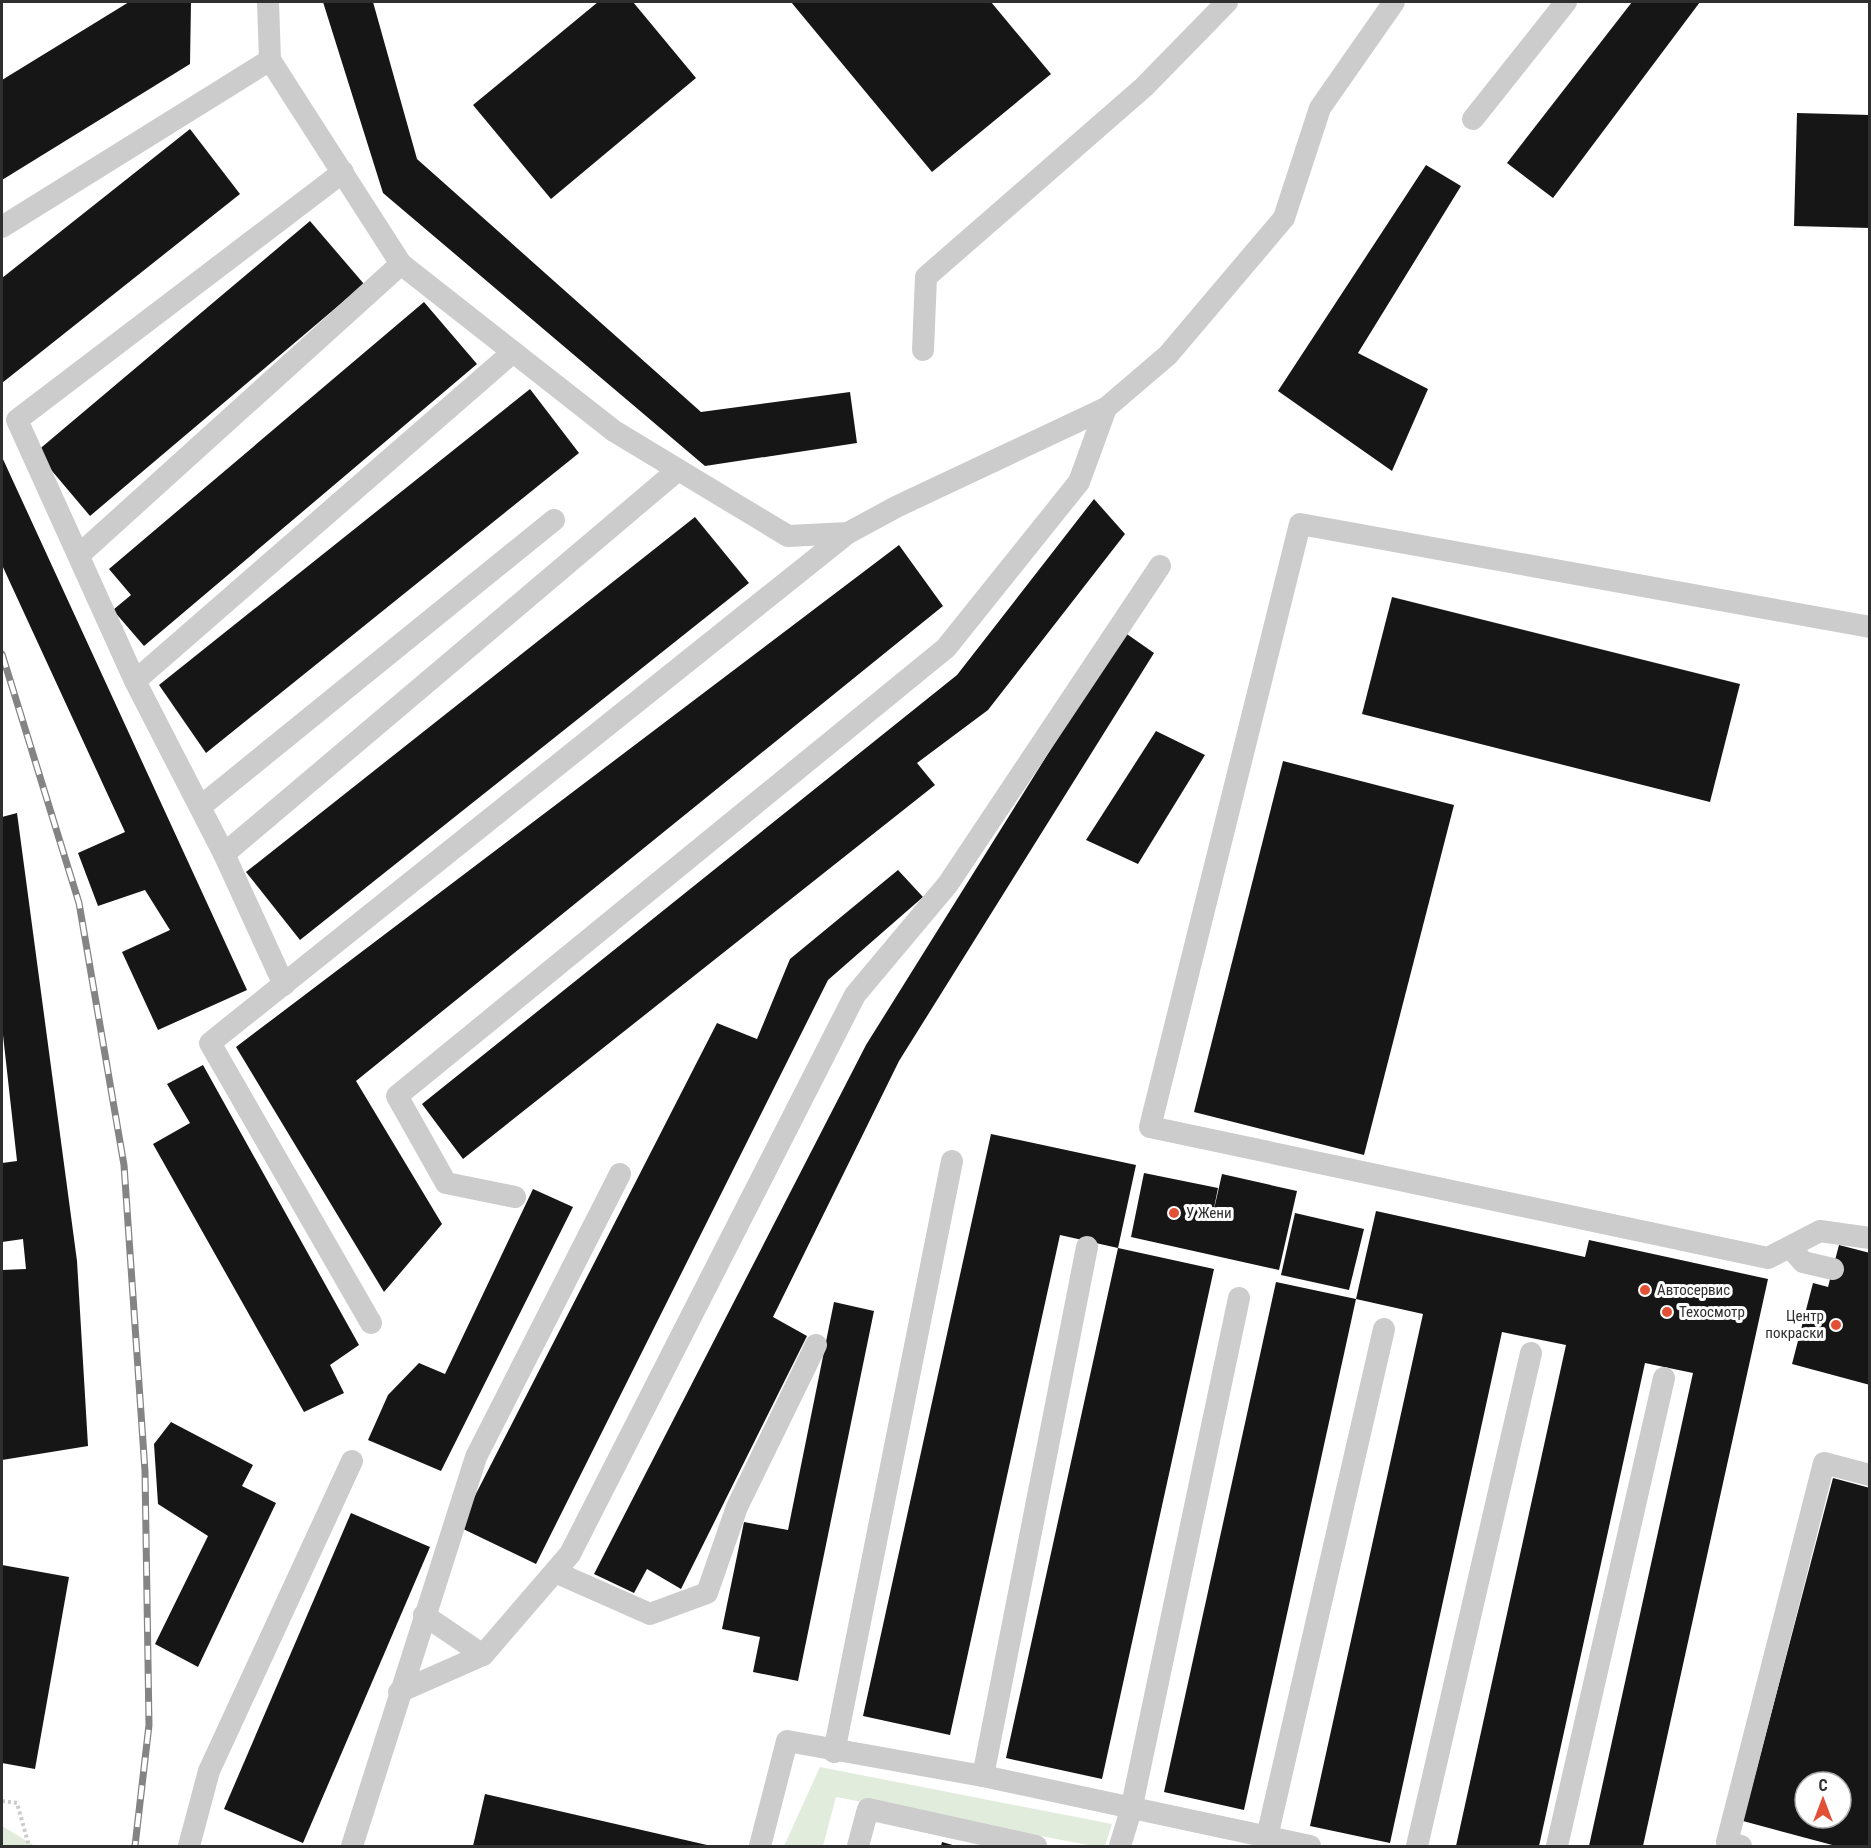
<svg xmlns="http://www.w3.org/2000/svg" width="1871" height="1848" font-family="'Roboto Condensed',sans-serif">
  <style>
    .green { fill: #e2ecdd }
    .building { fill: #161616; fill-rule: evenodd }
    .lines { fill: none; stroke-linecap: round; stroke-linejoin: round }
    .path { stroke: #ccc; stroke-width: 4; stroke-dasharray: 3 3; stroke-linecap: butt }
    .service { stroke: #ccc; stroke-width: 22 }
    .rail-casing { stroke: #848484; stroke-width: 7 }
    .rail { stroke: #fff; stroke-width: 4.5; stroke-dasharray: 14; stroke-linecap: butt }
    .poi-dot { fill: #e25036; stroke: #fff; stroke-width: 2 }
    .labels { text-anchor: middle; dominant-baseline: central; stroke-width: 6; stroke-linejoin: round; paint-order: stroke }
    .poi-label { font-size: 15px; fill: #2f2f2f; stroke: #fff; text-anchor: start }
  </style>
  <rect width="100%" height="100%" fill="#fff"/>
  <g class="green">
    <path d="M820,1767L1112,1824L1105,1846H1093L836,1797L823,1846H784Z"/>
    <path d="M2,1826L35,1846H2Z"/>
  </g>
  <g class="building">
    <path d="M129,2H191L190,64L2,180V80Z"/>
    <path d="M323,2H373L417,159L701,412L850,392L857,443L705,466L383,193Z"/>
    <path d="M598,2H633L696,78L551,199L473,105Z"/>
    <path d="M791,2H991L1051,74L932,172Z"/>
    <path d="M1632,2H1700L1553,198L1507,163Z"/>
    <path d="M1797,113L1870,115V228L1794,226Z"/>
    <path d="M190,129L240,194L2,383V278Z"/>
    <path d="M1426,165L1461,186L1358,353L1428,389L1392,471L1278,391Z"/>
    <path d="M310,221L364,284L90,516L36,452Z"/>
    <path d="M424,302L477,364L144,646L113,610L131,595L109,569Z"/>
    <path d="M530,389L579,453L206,753L159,685Z"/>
    <path d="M2,457L247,990L158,1030L122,952L170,930L145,890L98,906L78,853L125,832L2,565Z"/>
    <path d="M1094,499L1125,534L988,710L917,763L935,785L463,1159L422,1104L957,675Z"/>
    <path d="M695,517L749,583L300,940L246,872Z"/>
    <path d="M899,545L943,606L356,1081L442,1224L384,1292L236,1047Z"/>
    <path d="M1392,597L1740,684L1710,802L1362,714Z"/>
    <path d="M1124,632L1154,653L899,1061L773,1317L807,1336L681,1589L647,1569L634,1593L594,1574L866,1045Z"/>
    <path d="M1156,731L1205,755L1138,864L1086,840Z"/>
    <path d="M1283,761L1454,805L1364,1155L1194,1112Z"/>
    <path d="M17,813L77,1261L88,1446L2,1460V1270L26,1269L23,1239L2,1242V1163L17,1161L2,1026V817Z"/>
    <path d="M898,870L923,897L828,980L536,1564L459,1527L717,1023L757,1039L790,959Z"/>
    <path d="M203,1065L359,1345L330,1365L344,1393L304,1412L153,1144L190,1123L167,1084Z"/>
    <path d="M991,1134L1136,1165L1118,1248L1214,1269L1102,1779L1006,1758L1118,1248L1060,1235L950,1735L863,1716Z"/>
    <path d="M1144,1173L1218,1188L1212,1218L1222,1174L1297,1191L1279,1270L1131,1237Z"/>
    <path d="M533,1189L573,1207L441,1471L368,1440L388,1395L419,1363L445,1374Z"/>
    <path d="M1376,1211L1585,1257L1589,1240L1768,1279L1643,1846H1589L1693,1373L1645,1363L1539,1846H1456L1566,1345L1502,1332L1390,1843L1310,1826L1423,1314L1356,1299Z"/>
    <path d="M1295,1213L1364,1229L1349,1290L1281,1275Z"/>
    <path d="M1839,1245L1870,1253V1385L1792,1364L1813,1283L1828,1287Z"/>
    <path d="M1276,1282L1356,1299L1244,1810L1164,1792Z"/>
    <path d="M834,1302L874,1311L798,1681L753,1672L760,1637L722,1629L744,1522L788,1530Z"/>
    <path d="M171,1422L253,1465L242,1486L276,1503L198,1667L155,1644L208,1536L158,1504L154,1444Z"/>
    <path d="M1833,1478L1870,1488V1846H1836L1743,1821ZM1805,1782H1841V1818H1805Z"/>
    <path d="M351,1513L430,1547L303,1843L224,1809Z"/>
    <path d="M2,1565L69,1577L35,1769L2,1763Z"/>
    <path d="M485,1794L707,1845V1846H473Z"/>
    <path d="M942,1842L956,1846H941Z"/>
  </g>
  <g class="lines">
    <path class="path" d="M2,1801L17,1803L29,1846"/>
    <g class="service">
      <path d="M268,2L270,60L401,264L614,431L788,536L848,533L896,507L1106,408L1168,355L1284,218L1320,108L1394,2"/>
      <path d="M1473,119L1566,2"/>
      <path d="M2,227L270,60"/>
      <path d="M923,350L926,277L1144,87L1227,2"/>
      <path d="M79,555L401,264"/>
      <path d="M1870,627L1300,524L1150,1127L1768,1258L1820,1231L1870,1238"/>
      <path d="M135,681L513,352"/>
      <path d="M200,807L554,520"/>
      <path d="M224,854L678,470"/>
      <path d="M284,985L224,854L135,681L17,420L343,172"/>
      <path d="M515,1197L446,1183L397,1096L946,648L1079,482L1106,408"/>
      <path d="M1790,1247L1803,1262L1833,1269"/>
      <path d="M371,1323L210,1043L848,533"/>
      <path d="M555,1572L650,1614L707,1593L737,1507L816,1345"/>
      <path d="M424,1615L483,1655L570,1554L855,995L948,884L1160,566"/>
      <path d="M399,1692L483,1655"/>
      <path d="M834,1752L952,1161"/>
      <path d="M983,1776L1087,1247"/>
      <path d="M1267,1837L1384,1329"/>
      <path d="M189,1846L209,1771L352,1461"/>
      <path d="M352,1846L476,1457L620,1174"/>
      <path d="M760,1846L787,1741L983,1776L1310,1846"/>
      <path d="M858,1846L868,1809L1036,1846"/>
      <path d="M1120,1846L1131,1810L1239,1298"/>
      <path d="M1417,1846L1531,1353"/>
      <path d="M1557,1846L1664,1378"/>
      <path d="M1741,1846L1727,1842L1824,1463L1870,1475"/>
    </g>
    <g class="rail-casing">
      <path id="rail" d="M2,654L79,903L124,1165L145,1471L149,1725L135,1846"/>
    </g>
    <use href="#rail" class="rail"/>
  </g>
  <g class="poi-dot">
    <circle cx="1174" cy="1213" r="6"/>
    <circle cx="1645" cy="1290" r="6"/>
    <circle cx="1667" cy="1312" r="6"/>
    <circle cx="1836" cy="1325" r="6"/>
  </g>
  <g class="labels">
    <g class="poi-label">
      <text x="1186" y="1213">У Жени</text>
      <text x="1657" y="1290">Автосервис</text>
      <text x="1679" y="1312">Техосмотр</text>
      <text x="1824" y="1316" text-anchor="end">Центр<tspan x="1824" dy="17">покраски</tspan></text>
    </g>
  </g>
  <rect width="1871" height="1848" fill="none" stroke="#2f2f2f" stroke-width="6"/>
  <g transform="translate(1823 1800)"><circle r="28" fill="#ffffff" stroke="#acacac" stroke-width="1.5"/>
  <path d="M0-4.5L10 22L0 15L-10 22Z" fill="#e25036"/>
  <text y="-9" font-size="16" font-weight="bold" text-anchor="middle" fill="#2f2f2f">С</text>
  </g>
</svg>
